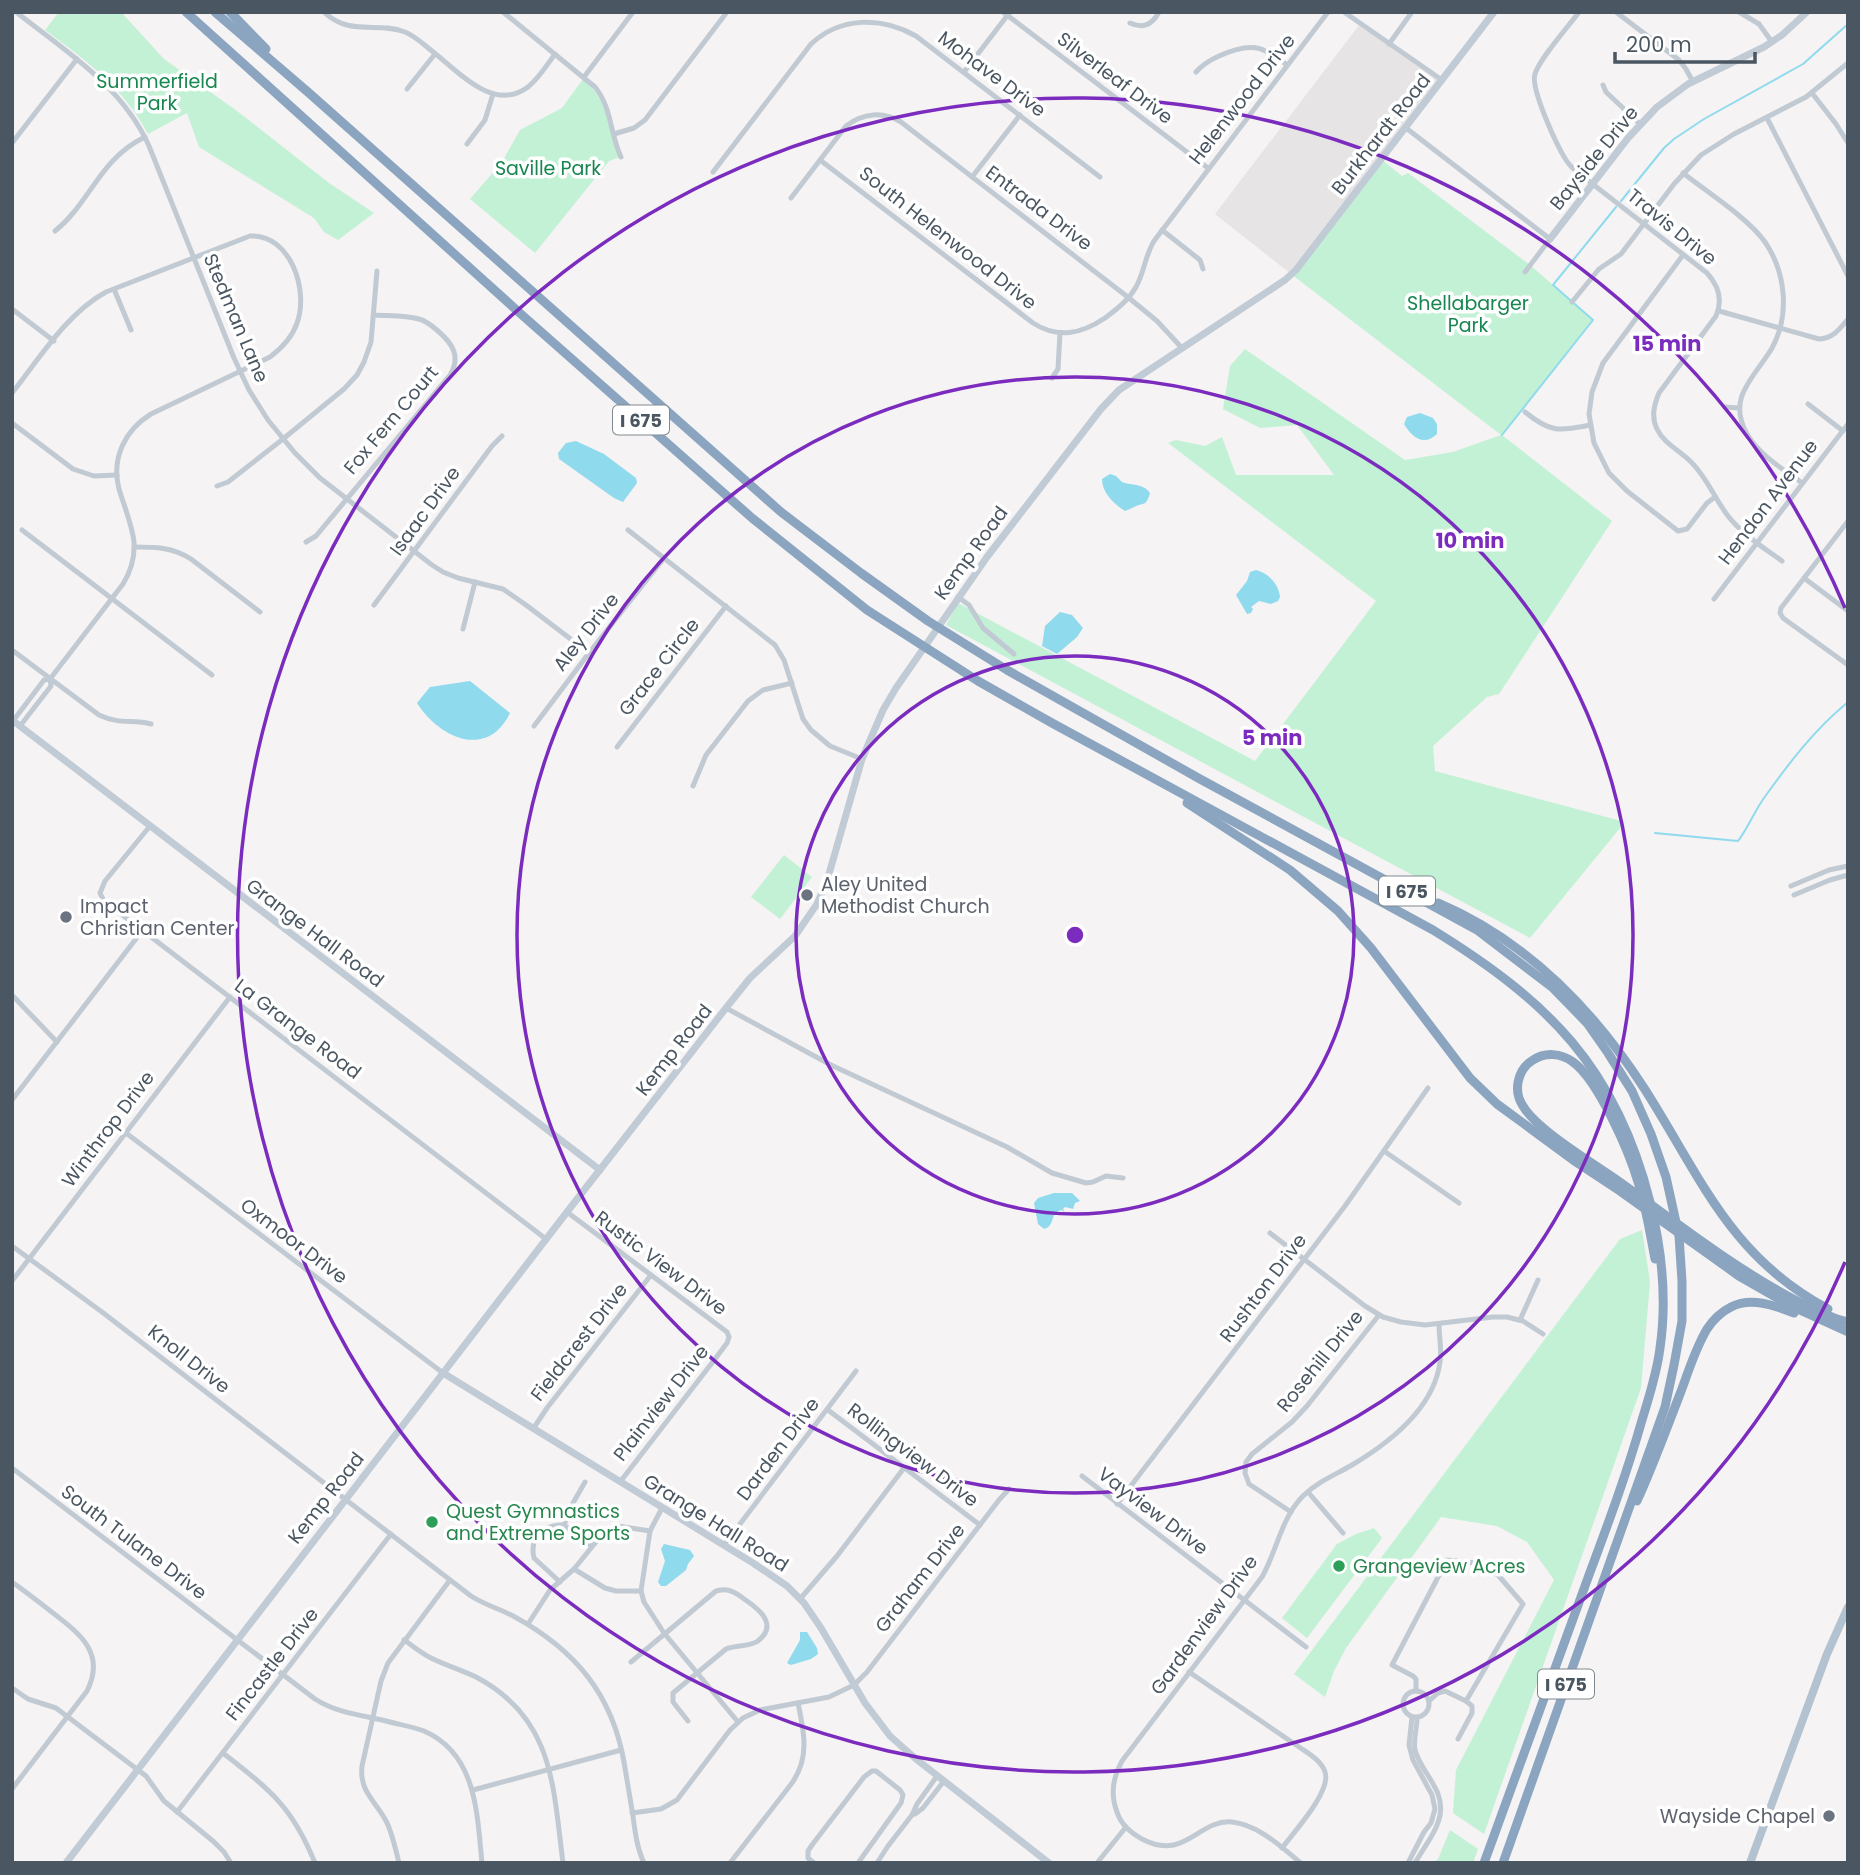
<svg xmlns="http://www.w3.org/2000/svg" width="1860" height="1875" font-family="Poppins,sans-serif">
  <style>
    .education { fill: #e6e4e5 }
    .green { fill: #c3f1d5 }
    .water { fill: #90daee }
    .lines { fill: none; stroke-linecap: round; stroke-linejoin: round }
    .stream { stroke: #90daee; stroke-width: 2 }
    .street { stroke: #c1cad2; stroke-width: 5 }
    .secondary { stroke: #c1cbd6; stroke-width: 7 }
    .primary { stroke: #b3c2d1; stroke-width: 8 }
    .highway { stroke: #8ba5c1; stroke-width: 9 }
    .ring { fill: none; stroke: #7b2cbf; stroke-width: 3.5 }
    .worship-dot { fill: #6b7280; stroke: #fff; stroke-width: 2.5 }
    .leisure-dot { fill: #2e9e5b; stroke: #fff; stroke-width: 2.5 }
    .labels { text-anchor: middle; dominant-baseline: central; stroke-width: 7; stroke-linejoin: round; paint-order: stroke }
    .shield { fill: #fff; stroke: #808990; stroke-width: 2 }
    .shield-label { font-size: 18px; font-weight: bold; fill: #4a5661 }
    .street-label { font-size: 19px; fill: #4a5661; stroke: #fff }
    .park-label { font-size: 19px; fill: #17864f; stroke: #fff }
    .worship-label { font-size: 19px; fill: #5b616d; stroke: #fff; text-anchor: start }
    .leisure-label { font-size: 19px; fill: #27864d; stroke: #fff; text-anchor: start }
    .centre { fill: #7b2cbf; stroke: #fff; stroke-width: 3.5 }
    .ring-label { font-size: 21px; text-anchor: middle; font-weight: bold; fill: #7b2cbf; stroke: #fff; stroke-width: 7; stroke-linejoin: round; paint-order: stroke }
  </style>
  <rect width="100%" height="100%" fill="#f5f3f3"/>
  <path class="education" d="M1360,24L1442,80L1291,274L1215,214Z"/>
  <g class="green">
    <path d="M59,12H121L164,59L237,111L329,183L374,213L338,240L324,232L314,218L199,147L187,113L148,134C123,87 87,61 45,30Z"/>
    <path d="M583,79C606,97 611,130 620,157L609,161L535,253L470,199L502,162L520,130L562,108Z"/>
    <path d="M1381,159L1402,176L1408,173L1530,265L1593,320L1502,435L1612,521L1499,694L1487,697L1433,746L1435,771L1625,822L1530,938L946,625L958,603L1255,761L1376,601L1168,443L1176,440L1205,446L1222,437L1236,475H1334L1297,425L1260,428L1223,409L1230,366L1245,349L1405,460L1453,452L1501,435L1291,274Z"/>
    <path d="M784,855L812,877L780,919L751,897Z"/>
    <path d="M1642,1230L1650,1282L1641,1388L1484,1834L1453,1813L1456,1770L1554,1580L1527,1542L1497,1526L1441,1517L1346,1648L1334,1671L1325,1697L1294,1674L1620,1239Z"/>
    <path d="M1374,1528L1382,1538L1307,1638L1282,1618L1337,1544L1356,1534Z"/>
    <path d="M1450,1830L1478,1849L1473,1863H1434L1438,1859Z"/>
  </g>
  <g class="water">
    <path d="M1420,413L1433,418L1437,424V434C1423,447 1412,437 1404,424L1407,417Z"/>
    <path d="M576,441L604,454L636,478L637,483L623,502L614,498L559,459L558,453L566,443Z"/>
    <path d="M1110,474L1116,476L1122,482C1133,486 1143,483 1150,493C1146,507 1144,502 1134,507C1131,508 1129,510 1125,511C1114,504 1102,493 1102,479Z"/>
    <path d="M1256,570C1268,573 1279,584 1280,597L1278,601L1271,604L1259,601L1251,607L1253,609L1251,613L1247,614L1236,595L1247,581L1250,572Z"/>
    <path d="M1060,612L1072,615L1083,628L1077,637L1057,654L1042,646L1045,626Z"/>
    <path d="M470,681L510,713C487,760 439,738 417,703L430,687Z"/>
    <path d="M1054,1193H1072L1080,1201L1075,1203L1073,1209L1065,1207L1063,1209L1065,1213L1062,1210C1049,1212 1056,1226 1044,1229L1038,1224L1034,1203L1038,1198Z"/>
    <path d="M664,1544L690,1550L694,1556L688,1564L686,1570L666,1586H661L658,1582L665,1561L661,1549Z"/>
    <path d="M800,1632H807L817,1648L818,1654L811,1659L791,1665L787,1663L800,1640Z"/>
  </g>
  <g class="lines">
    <g class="stream">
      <path d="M1621,201L1664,148L1674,139L1704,119L1803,64L1848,24"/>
      <path d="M1502,435L1593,320L1553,285L1616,207"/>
      <path d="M1655,833L1738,841C1748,828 1754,812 1764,798C1789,763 1814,730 1848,702"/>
    </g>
    <g class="street">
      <path d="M16,12C67,52 122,86 149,146L234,358L249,390L268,420L295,453L320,478L432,565L443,572L458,578L503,589L526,605L589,653"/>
      <path d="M324,12C350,37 377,21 405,32C415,36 423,44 432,51C458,71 493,113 528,87C539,78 547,65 555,54"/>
      <path d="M503,12L595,87C612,108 610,134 621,157"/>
      <path d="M1003,12L1208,168"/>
      <path d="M1344,12L1442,80"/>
      <path d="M1579,12C1568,27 1540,58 1535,74C1530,88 1557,146 1566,160C1570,166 1575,171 1581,175L1707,273C1718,285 1723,300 1716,316L1659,393C1654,405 1651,417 1657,429C1664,444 1681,451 1692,463C1707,478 1715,499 1728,516C1743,535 1764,548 1782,561"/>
      <path d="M1616,12L1679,60L1686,69L1693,82"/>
      <path d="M1739,12L1759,24L1772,42"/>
      <path d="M1130,23C1143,29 1152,25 1159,12"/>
      <path d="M1389,44L1412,12"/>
      <path d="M964,72L1010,12"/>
      <path d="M1196,72C1203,64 1210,60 1219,56C1250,42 1262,45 1287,65"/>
      <path d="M584,77L633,12"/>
      <path d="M1603,85L1606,92L1640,124"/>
      <path d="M407,89L435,54"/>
      <path d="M1812,93L1836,124L1848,143"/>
      <path d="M1767,118L1848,276"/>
      <path d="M1406,128L1550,239L1525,272"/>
      <path d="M614,134L634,128L645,120L727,12"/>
      <path d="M12,143L77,59"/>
      <path d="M467,144L485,120L493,94"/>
      <path d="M820,160L1033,323C1058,339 1081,334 1105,318C1117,309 1128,301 1136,287C1144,273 1145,256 1154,241L1328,12"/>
      <path d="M713,172L811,44C840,17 881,16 916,36L1100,177"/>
      <path d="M1683,173C1707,192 1748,218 1765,242C1786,273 1790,315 1772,348C1755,377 1726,397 1747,434C1759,455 1783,469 1802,483"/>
      <path d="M972,177L1020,115"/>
      <path d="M791,198L846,126C863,113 883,111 901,122L1129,298L1157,321L1182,348"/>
      <path d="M1162,230L1200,260L1203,269"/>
      <path d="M55,231C91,202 99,159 145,137"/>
      <path d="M1683,255L1603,363L1592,392L1589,414L1594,443L1609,473L1627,491L1678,531L1687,529L1707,503L1715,497"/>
      <path d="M114,289L131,330"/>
      <path d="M1572,302L1599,269L1621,254L1674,184L1701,155L1734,134L1806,97L1848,63"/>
      <path d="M12,309L54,341"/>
      <path d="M1719,311L1819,339C1833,338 1839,330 1848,319"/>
      <path d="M1052,378L1058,369L1060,333"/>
      <path d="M12,393C39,359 67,313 106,292L250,236C291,234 309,291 297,323C292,338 282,348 270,357L151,414C125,430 111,458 119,489C124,506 132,524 134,542C135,557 131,571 123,584L50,679L51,686L20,726"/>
      <path d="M1808,404L1843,431"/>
      <path d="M1725,407L1739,408"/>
      <path d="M1525,412C1551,433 1558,431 1590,425"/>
      <path d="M12,423L73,469L94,476L117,475"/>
      <path d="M217,486L228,482L283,439L344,389L357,375L364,362L371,342L377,271"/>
      <path d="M1848,521L1781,608L1780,613L1783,618L1848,665"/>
      <path d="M22,530L212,675"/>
      <path d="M628,530L775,645L784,660L803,719L811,730L830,746L862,759"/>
      <path d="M306,542L316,536L450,375C461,357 453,344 438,331C432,326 427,321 419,319C405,315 389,316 374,315"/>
      <path d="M134,547C155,547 172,547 191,559L260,612"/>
      <path d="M1804,578L1848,611"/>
      <path d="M958,597L969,605L983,628L1014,654"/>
      <path d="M1714,599L1848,424"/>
      <path d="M374,605L492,446L502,436"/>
      <path d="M463,629L475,582"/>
      <path d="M12,650L99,715C120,725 132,719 151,724"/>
      <path d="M13,721L44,680L50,679"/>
      <path d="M534,726L589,653L664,558"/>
      <path d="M617,747L726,606"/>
      <path d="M693,786L706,755L748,701L763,690L792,683"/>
      <path d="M150,826L105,881L100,893L104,901L546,1239"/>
      <path d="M1791,886L1829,870L1848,866"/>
      <path d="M1794,895L1830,880L1848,875"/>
      <path d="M12,995L57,1042"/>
      <path d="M726,1008L831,1065L1007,1147L1052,1173L1086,1183L1093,1182L1106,1176L1123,1178"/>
      <path d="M12,1100L142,931"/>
      <path d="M126,1133L443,1373"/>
      <path d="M1384,1151L1459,1203"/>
      <path d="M567,1212L727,1332L729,1337L727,1343L715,1359L620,1482"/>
      <path d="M1270,1233L1365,1306L1383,1317L1401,1322L1425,1325L1493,1317H1507L1523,1321L1543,1334"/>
      <path d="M12,1246L102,1312L471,1596C485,1605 500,1609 515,1617C575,1650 612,1694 624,1762C627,1780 630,1798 633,1816C635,1832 637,1848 644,1863"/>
      <path d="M12,1281L230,997"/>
      <path d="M1520,1320L1538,1280"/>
      <path d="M828,1410L980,1525"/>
      <path d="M533,1429L547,1408L651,1275"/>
      <path d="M12,1468L315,1699C335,1712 359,1715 382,1720C396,1724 411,1726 424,1731C477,1754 477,1814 482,1863"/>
      <path d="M1082,1476L1306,1647"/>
      <path d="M1308,1492L1343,1533"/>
      <path d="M1117,1504L1345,1206L1428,1088"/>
      <path d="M662,1508L650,1531L641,1591L644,1602L664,1633L738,1722"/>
      <path d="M1291,1512L1249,1484L1245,1473L1246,1462L1252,1454L1292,1422L1307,1406L1379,1315"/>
      <path d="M564,1525L573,1503L585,1482"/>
      <path d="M724,1545L856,1371"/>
      <path d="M574,1569L605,1588L616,1591H641"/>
      <path d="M12,1582C26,1592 39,1602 53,1613C80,1634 106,1653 87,1691L12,1789"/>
      <path d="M560,1582L534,1558C529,1538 544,1524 564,1525L591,1546"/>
      <path d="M800,1599L837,1556L904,1468"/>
      <path d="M528,1624L550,1590L574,1569L604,1532L618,1526L650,1531"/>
      <path d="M404,1640C413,1646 421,1653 431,1658C445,1665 461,1670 476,1677C554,1718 553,1786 563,1863"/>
      <path d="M631,1662L716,1591C721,1590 722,1589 727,1590C735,1591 741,1597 747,1601C760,1610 778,1625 758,1641C749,1647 736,1645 726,1649L673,1693V1702L688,1721"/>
      <path d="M1189,1672L1302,1749C1311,1755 1322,1762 1325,1772C1332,1791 1293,1833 1282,1848"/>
      <path d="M12,1688L28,1699L56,1708L146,1776L164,1801L213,1841L224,1852L231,1863"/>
      <circle cx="1416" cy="1704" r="13"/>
      <path d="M1416,1691V1679L1413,1676L1392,1665L1447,1560L1475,1563L1498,1575L1523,1604L1466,1701L1445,1691L1438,1693L1429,1701"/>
      <path d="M1458,1739L1472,1713V1706L1466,1701"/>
      <path d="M223,1753C270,1790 292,1806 315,1863"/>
      <path d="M473,1790L621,1750"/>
      <path d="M177,1812L391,1534"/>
      <path d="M632,1813L661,1809L677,1800L730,1730L743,1718L760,1710L829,1697L854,1685L867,1672L999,1500L1009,1489"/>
      <path d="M915,1814L923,1808L944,1781"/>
      <path d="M399,1863C396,1850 393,1837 388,1825C378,1802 359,1794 362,1766L381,1681L388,1663L450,1580"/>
      <path d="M730,1863L792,1783C810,1757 804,1732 798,1703"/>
      <path d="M814,1863L808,1858V1851L812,1845L864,1777L872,1771H876L900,1790L903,1795L901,1803L858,1863"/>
      <path d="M877,1863L888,1846L912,1815L917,1804L937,1776"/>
      <path d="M1097,1863L1126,1827"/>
      <path d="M1301,1863C1281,1847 1259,1825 1232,1822C1198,1819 1185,1862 1142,1839C1131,1833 1121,1825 1117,1812C1110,1794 1113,1777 1122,1761L1262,1577C1277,1551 1281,1518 1303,1496C1317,1482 1335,1475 1352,1465C1389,1443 1434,1408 1440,1362C1442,1350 1439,1337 1439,1324"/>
      <path d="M1408,1863L1424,1832L1431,1823L1435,1809L1432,1795L1413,1760L1409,1745L1412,1717"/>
      <path d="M1415,1863C1423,1848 1437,1832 1440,1815C1445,1789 1421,1773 1415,1750C1413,1740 1417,1728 1417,1718"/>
    </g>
    <g class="secondary">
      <path d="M1550,239L1628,138L1657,107L1688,84L1764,47L1782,35L1807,12"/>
      <path d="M12,720L600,1170"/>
      <path d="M443,1373L753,1563L787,1586L804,1603L821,1628L865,1703L890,1736L916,1759L1049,1863"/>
      <path d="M66,1863L567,1212L726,1008L750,978L795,936L817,904L827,881L862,759L883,710L896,688L987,557L1101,409L1119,390L1285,280L1296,270L1494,12"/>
    </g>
    <path class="primary" d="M1750,1863L1827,1654L1848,1607"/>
    <g class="highway">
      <path d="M186,12L522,315L752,518L867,610L978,681L1052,723L1433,930C1548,1001 1616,1067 1650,1202C1662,1250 1667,1300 1660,1348C1657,1373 1649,1397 1642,1420C1627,1473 1608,1524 1589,1575C1554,1671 1519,1767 1484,1863"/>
      <path d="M215,12L309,93L781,512L861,573L928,621L1007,670L1200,779L1477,930L1553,988L1587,1023L1608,1053L1632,1091L1651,1134L1666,1177L1679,1236L1682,1281V1321L1674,1365L1665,1407L1503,1863"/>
      <path d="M230,12L266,49"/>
      <path d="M1187,803L1290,870L1338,911L1371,948L1470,1078L1497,1104L1576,1162L1620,1191L1739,1276L1791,1306L1848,1332"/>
      <path d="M1438,903C1525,940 1593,1009 1644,1088C1701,1177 1729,1256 1828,1309"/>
      <path d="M1655,1259C1650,1233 1646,1207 1638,1182C1629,1151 1598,1080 1573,1062C1561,1053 1545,1052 1533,1060C1517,1070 1513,1091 1523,1106C1536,1129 1591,1162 1614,1178C1675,1221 1733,1268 1799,1302C1814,1309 1832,1319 1848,1322"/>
      <path d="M1637,1501C1653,1466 1666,1430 1680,1394C1688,1373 1695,1349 1707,1329C1713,1320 1721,1312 1731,1307C1751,1297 1774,1305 1794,1313"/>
    </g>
  </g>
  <g class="ring">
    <circle cx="1075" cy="935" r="279"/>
    <circle cx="1075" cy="935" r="558"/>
    <path d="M1845 1262A837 837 0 1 1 1845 608"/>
  </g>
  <g class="worship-dot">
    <circle cx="807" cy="895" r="7"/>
    <circle cx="66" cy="917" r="7"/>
    <circle cx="1829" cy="1816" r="7"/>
  </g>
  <g class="leisure-dot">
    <circle cx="432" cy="1522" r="7"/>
    <circle cx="1339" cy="1566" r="7"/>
  </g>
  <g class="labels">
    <g class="shield">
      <rect x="613" y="405.5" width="56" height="29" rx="5"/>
      <rect x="1379" y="876.5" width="56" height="29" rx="5"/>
      <rect x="1538" y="1669.5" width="56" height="29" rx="5"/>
    </g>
    <g class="shield-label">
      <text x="641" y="420">I 675</text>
      <text x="1407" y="891">I 675</text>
      <text x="1566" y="1684">I 675</text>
    </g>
    <g class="street-label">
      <text transform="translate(992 74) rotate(37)">Mohave Drive</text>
      <text transform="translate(1115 78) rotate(37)">Silverleaf Drive</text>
      <text transform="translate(1242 99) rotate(-52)">Helenwood Drive</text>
      <text transform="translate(1381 134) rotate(-52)">Burkhardt Road</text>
      <text transform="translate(1594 158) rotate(-51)">Bayside Drive</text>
      <text transform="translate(1039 208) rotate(37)">Entrada Drive</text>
      <text transform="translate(1672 227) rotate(39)">Travis Drive</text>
      <text transform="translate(948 238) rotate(38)">South Helenwood Drive</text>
      <text transform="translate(236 318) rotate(67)">Stedman Lane</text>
      <text transform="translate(391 420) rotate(-50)">Fox Fern Court</text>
      <text transform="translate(1768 502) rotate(-53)">Hendon Avenue</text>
      <text transform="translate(425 511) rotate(-54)">Isaac Drive</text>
      <text transform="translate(971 553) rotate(-54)">Kemp Road</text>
      <text transform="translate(586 632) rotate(-52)">Aley Drive</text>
      <text transform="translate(659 667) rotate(-52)">Grace Circle</text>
      <text transform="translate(315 933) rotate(37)">Grange Hall Road</text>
      <text transform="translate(298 1029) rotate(37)">La Grange Road</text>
      <text transform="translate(674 1050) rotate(-52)">Kemp Road</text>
      <text transform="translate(108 1129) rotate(-53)">Winthrop Drive</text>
      <text transform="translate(294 1241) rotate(37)">Oxmoor Drive</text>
      <text transform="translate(661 1263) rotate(37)">Rustic View Drive</text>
      <text transform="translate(1263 1288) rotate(-53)">Rushton Drive</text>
      <text transform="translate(579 1342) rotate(-52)">Fieldcrest Drive</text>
      <text transform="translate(189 1359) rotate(38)">Knoll Drive</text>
      <text transform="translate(1320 1361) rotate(-51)">Rosehill Drive</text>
      <text transform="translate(661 1403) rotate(-52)">Plainview Drive</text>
      <text transform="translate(778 1449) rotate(-53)">Darden Drive</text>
      <text transform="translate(913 1455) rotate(37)">Rollingview Drive</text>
      <text transform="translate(326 1498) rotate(-52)">Kemp Road</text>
      <text transform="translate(1153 1511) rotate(37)">Vayview Drive</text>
      <text transform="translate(716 1523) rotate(32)">Grange Hall Road</text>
      <text transform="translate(134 1542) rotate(37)">South Tulane Drive</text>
      <text transform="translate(920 1578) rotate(-52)">Graham Drive</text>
      <text transform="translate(1204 1625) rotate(-54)">Gardenview Drive</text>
      <text transform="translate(272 1664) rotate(-52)">Fincastle Drive</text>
    </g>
    <g class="park-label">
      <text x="157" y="81">Summerfield<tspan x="157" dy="22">Park</tspan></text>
      <text x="548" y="168">Saville Park</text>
      <text x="1468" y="303">Shellabarger<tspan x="1468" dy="22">Park</tspan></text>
    </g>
    <g class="worship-label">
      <text x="821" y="884">Aley United<tspan x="821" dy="22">Methodist Church</tspan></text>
      <text x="80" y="906">Impact<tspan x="80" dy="22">Christian Center</tspan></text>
      <text x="1815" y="1816" text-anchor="end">Wayside Chapel</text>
    </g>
    <g class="leisure-label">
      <text x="446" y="1511">Quest Gymnastics<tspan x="446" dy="22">and Extreme Sports</tspan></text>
      <text x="1353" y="1566">Grangeview Acres</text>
    </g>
  </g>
  <circle cx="1075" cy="935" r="10" class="centre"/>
  <g class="ring-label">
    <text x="1667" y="351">15 min</text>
    <text x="1470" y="548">10 min</text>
    <text x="1272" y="745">5 min</text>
  </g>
  <rect width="1860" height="1875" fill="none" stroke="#4a5661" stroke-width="28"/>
  <path d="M1615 52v10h140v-10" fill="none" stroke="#4a5661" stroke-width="3.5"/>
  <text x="1626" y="52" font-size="21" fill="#4a5661" stroke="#ffffff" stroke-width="5" paint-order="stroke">200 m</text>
</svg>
